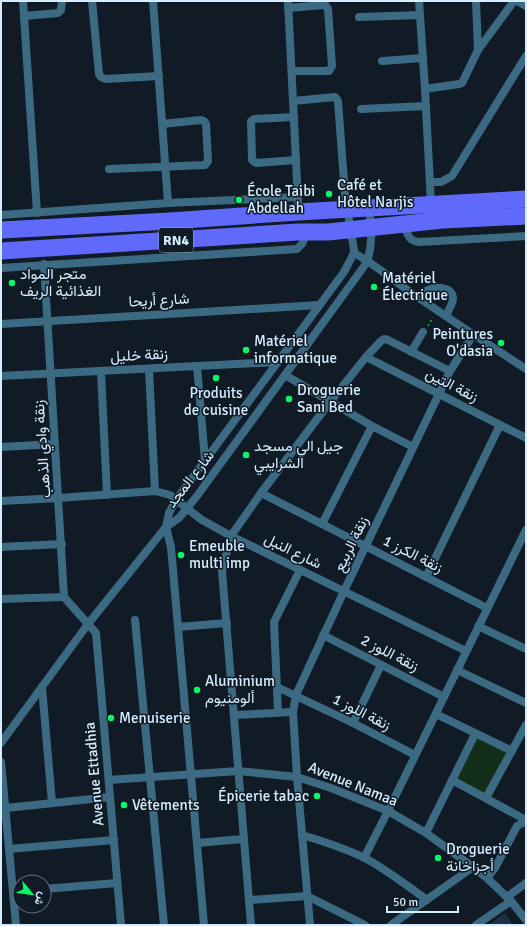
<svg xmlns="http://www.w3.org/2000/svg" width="527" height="926" font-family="Signika,Vazirmatn,sans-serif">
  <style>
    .green { fill: #132f1a }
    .building { fill: #1c3045 }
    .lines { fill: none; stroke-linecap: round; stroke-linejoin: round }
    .path { stroke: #33b352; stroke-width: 1.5; stroke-dasharray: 2 3; stroke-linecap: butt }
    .street { stroke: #3c6a82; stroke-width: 8 }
    .primary { stroke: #606afa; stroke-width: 17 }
    .poi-dot { fill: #08f668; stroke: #101b25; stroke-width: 1.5 }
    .labels { text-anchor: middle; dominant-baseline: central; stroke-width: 3; stroke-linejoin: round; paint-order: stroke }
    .shield { fill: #101b25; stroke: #9aaebd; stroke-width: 1 }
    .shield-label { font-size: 14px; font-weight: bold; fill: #d5edfe }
    .poi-label { font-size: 15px; fill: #d5edfe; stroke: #101b25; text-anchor: start }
    .street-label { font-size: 15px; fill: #d5edfe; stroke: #101b25 }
  </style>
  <rect width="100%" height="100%" fill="#101b25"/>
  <path class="green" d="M475,736L510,754L486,798L453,780Z"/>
  <path class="building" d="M505,913L513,925H488Z"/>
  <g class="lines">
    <path class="path" d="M428,326L433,317"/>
    <g class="street">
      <path d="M23,1L37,213"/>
      <path d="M92,1L99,74L101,77L105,79L159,76"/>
      <path d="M153,1L168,203"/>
      <path d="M288,1L298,201"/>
      <path d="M419,1L425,89L431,204"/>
      <path d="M517,1L526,6"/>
      <path d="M288,8L323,5L326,6L328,9L332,66L329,71H292"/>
      <path d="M24,16L58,13L61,10L62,1"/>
      <path d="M359,17L420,15"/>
      <path d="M478,50L514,1"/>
      <path d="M382,61L423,58"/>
      <path d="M425,89L459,84L462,83L478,50L476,1"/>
      <path d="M361,109L426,106"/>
      <path d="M294,117L254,119L251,121L252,160L256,163L296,160"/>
      <path d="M109,169L205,165L208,161L206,124L204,121L201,120L162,124"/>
      <path d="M431,182H441L452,176L526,56"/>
      <path d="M1,215L168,203L298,197"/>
      <path d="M404,225C408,234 408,241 419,242L526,236"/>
      <path d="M354,253C375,264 392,280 412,293C449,319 488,344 526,369"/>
      <path d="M44,264L64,597L96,633L121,925"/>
      <path d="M1,268L297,249L302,244L307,232"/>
      <path d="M420,299C422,297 424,293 426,291C434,286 452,286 453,298C453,304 448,311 446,316"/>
      <path d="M1,324L319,305"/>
      <path d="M411,352L423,332"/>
      <path d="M366,357L526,438"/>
      <path d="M197,366L205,460"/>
      <path d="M149,369L155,491"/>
      <path d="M101,372L107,495"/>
      <path d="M285,375L372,426L413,447"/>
      <path d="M1,376L278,362"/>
      <path d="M1,447L55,444"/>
      <path d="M261,493L487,608"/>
      <path d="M1,501L59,498L155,491L170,495L202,520L231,536L466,651"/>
      <path d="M322,524L372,426"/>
      <path d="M1,547L62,544"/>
      <path d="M426,577L500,425"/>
      <path d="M1,599L64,597"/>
      <path d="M135,620L164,925"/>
      <path d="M478,626L526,649"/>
      <path d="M178,627L227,623"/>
      <path d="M323,635L444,697"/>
      <path d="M457,670L526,703"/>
      <path d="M42,687L52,803"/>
      <path d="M277,687L353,723L415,755"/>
      <path d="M278,712L274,622L300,570"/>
      <path d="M436,714L512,751"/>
      <path d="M234,715L293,712"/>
      <path d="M353,723L381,665"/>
      <path d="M1,743L88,624L166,527L179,518L197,496L365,265C374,248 371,226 369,208"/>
      <path d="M1,762L16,925"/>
      <path d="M109,780L238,771L297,777L331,788L388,811L426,833L473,867L487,878L511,901L526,920"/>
      <path d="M452,780L526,820"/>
      <path d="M486,798L526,725"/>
      <path d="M6,808L110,797"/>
      <path d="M426,833L475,734"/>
      <path d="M302,835C323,841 343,848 363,857C386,869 406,885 427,900"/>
      <path d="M197,843L243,839"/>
      <path d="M9,849L114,840"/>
      <path d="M364,858L388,811L526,530"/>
      <path d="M487,878L495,868L517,826L526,821"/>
      <path d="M44,889L117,883"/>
      <path d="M507,897L526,883"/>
      <path d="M249,900L307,896L365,925"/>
      <path d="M204,925L171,547L166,527L169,513L176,500L344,272L354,253V250L345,195L338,101L335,97L293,101"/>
      <path d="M251,925L222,571L231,536L261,493L330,402L366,357L381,341L384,339L388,340L450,371"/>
      <path d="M310,925L297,777L293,712L296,695L344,591L450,371L473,335"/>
      <path d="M391,925L473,867"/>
      <path d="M476,925L511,901"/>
    </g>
    <g class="primary">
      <path d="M1,230L170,221L298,212L526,199"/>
      <path d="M1,251L298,232H328L443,220L526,216"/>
    </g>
  </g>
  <g class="poi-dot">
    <circle cx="329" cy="194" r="4"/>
    <circle cx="239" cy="200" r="4"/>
    <circle cx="12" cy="283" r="4"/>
    <circle cx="374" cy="287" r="4"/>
    <circle cx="501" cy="343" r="4"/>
    <circle cx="246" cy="350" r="4"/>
    <circle cx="216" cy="378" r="4"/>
    <circle cx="289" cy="399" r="4"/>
    <circle cx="246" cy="455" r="4"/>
    <circle cx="181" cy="555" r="4"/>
    <circle cx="197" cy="690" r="4"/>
    <circle cx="111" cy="718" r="4"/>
    <circle cx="317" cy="796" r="4"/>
    <circle cx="124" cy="805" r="4"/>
    <circle cx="438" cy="858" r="4"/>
  </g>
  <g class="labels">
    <rect class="shield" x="159" y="228" width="34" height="24" rx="3"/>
    <g class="shield-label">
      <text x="176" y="240">RN4</text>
    </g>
    <g class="poi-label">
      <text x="337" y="185">Café et<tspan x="337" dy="17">Hôtel Narjis</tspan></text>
      <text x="247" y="191">École Taibi<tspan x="247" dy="17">Abdellah</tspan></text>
      <text x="20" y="274">متجر المواد<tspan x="20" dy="17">الغذائية الريف</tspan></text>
      <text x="382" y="278">Matériel<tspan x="382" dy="17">Électrique</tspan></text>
      <text x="493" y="334" text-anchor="end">Peintures<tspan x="493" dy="17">O'dasia</tspan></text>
      <text x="254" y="341">Matériel<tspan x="254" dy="17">informatique</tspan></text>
      <text x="297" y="390">Droguerie<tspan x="297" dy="17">Sani Bed</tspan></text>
      <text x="216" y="393" text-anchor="middle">Produits<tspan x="216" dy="17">de cuisine</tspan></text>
      <text x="254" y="446">جيل الي مسجد<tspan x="254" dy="17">الشرايبي</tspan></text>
      <text x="189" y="546">Emeuble<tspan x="189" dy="17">multi imp</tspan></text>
      <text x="205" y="681">Aluminium<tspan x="205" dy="17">ألومنيوم</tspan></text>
      <text x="119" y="718">Menuiserie</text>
      <text x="309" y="796" text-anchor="end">Épicerie tabac</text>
      <text x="132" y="805">Vêtements</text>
      <text x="446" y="849">Droguerie<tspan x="446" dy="17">أجزاخانة</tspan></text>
    </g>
    <g class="street-label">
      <text transform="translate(159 300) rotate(-3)">شارع أريحا</text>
      <text transform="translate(139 355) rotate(-3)">زنقة خليل</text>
      <text transform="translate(452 385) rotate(27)">زنقة التين</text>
      <text transform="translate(42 449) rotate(-94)">زنقة وادي الذهب</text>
      <text transform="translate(190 479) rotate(-52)">شارع المجد</text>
      <text transform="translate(351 544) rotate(-64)">زنقة الربيع</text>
      <text transform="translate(293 551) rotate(26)">شارع النبل</text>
      <text transform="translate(413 554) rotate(27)">زنقة الكرز 1</text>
      <text transform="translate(390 653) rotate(27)">زنقة اللوز 2</text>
      <text transform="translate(362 712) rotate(27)">زنقة اللوز 1</text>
      <text transform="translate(94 774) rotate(-95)">Avenue Ettadhia</text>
      <text transform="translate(353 784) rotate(22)">Avenue Namaa</text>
    </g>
  </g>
  <rect width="527" height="926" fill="none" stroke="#d5edfe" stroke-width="4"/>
  <g transform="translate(32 894) rotate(119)"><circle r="19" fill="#101b25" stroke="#5f6f7c"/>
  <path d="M0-3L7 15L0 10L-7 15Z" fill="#08f668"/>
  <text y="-6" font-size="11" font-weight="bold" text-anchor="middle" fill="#d5edfe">ش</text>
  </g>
  <path d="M387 906v6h71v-6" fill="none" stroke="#d5edfe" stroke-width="2"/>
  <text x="393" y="906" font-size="12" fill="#d5edfe" stroke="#101b25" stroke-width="3" paint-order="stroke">50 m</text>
</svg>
